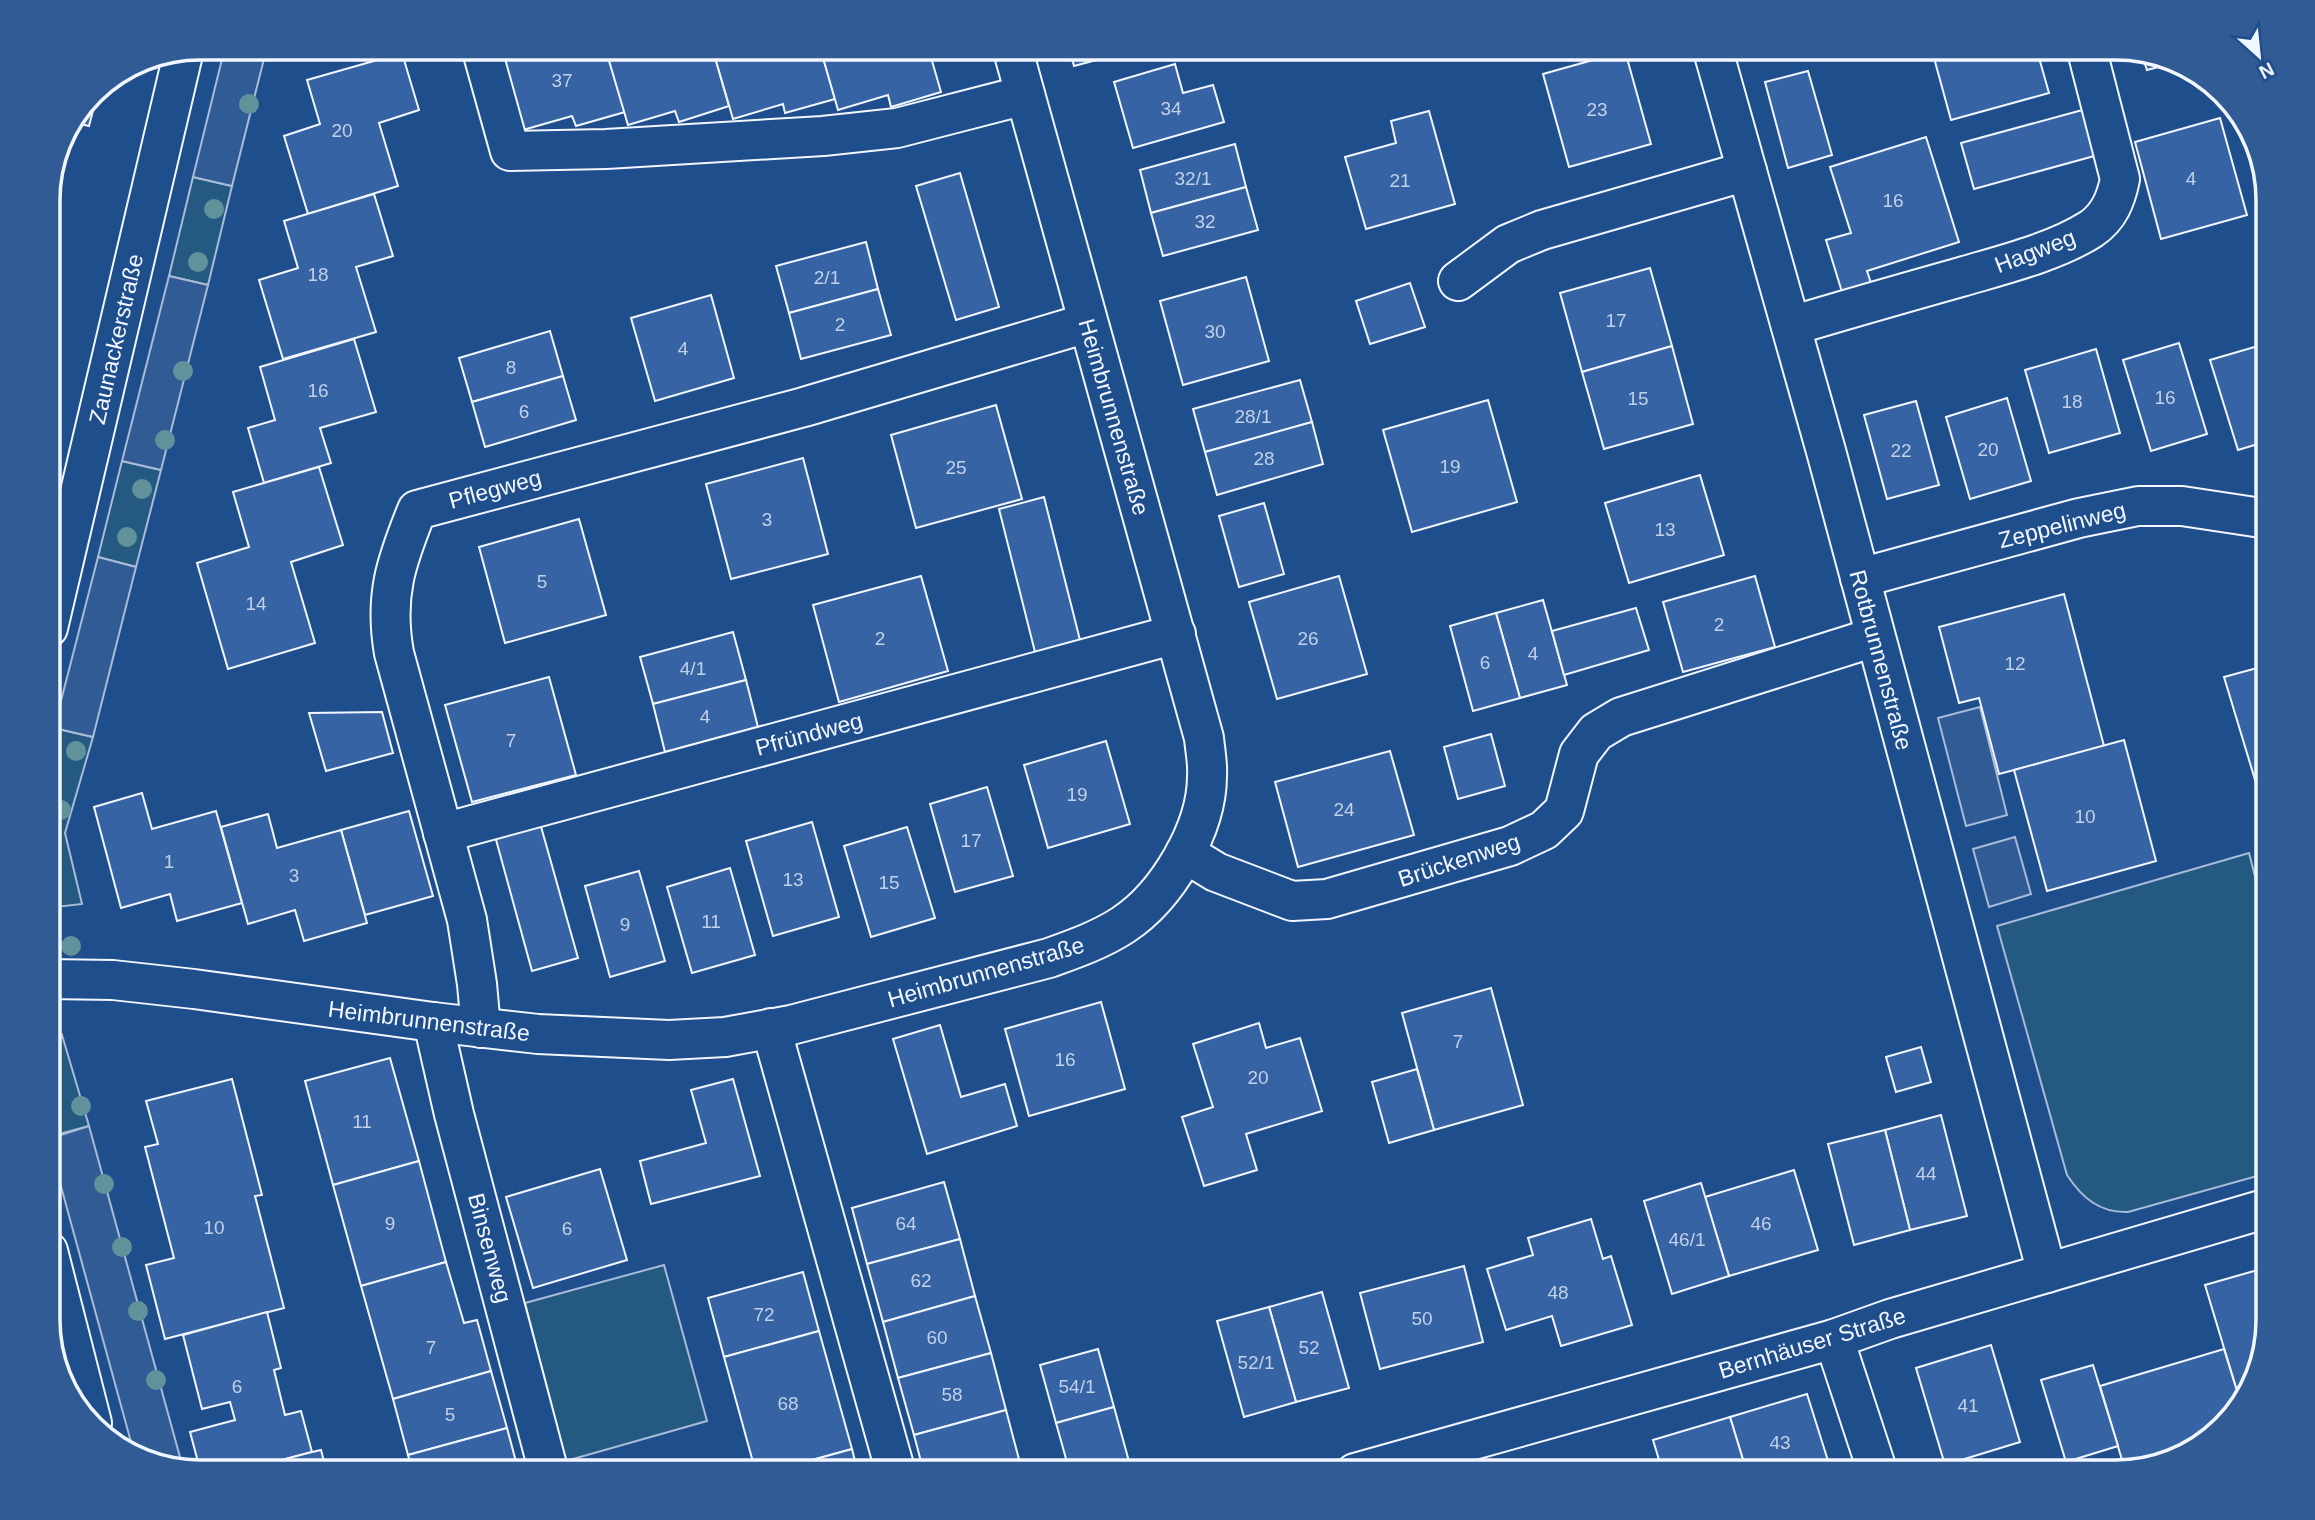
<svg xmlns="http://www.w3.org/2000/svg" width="2315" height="1520" font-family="Arial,sans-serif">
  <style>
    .green { fill: #245a82; stroke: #a8bbd7; stroke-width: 2 }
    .parking { fill: #305b95; stroke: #a8bbd7; stroke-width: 2 }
    .building { fill: #3563a3; stroke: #f2f6ff; stroke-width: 2 }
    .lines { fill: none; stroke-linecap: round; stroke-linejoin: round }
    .minor-casing { stroke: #f2f6ff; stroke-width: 42 }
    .minor { stroke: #1f4e8c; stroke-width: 38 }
    .tree { fill: #61919a }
    .labels { text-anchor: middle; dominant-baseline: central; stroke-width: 5; stroke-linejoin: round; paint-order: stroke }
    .number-label { font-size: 19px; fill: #c3d1e8 }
    .street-label { font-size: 23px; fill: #f2f6ff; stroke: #1f4e8c }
    .rim { fill: none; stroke: #f2f6ff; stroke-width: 3.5 }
  </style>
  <rect width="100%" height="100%" fill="#1f4e8c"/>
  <g class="green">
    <path d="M193,177L232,186L208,285L169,276Z"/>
    <path d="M122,461L161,470L136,567L98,557Z"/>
    <path d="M54,728L93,737L65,833L82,904L48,908V754Z"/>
    <path d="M2249,853L2268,927V1173L2128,1212C2100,1213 2082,1198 2067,1175L1997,926Z"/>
    <path d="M62,1035L89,1126L48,1137V1057Z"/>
    <path d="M664,1265L707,1421L566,1461L525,1303Z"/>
  </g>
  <g class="parking">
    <path d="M225,47H267L232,186L193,177Z"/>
    <path d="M169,276L208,285L161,470L122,461Z"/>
    <path d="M98,557L136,567L93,737L54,728Z"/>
    <path d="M1980,707L2007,815L1966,826L1938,718Z"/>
    <path d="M2015,837L2031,894L1989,907L1973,849Z"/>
    <path d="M89,1126L183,1468L134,1453L48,1139Z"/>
  </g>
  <g class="building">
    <path d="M498,47H605L625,112L576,126L572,116L523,130Z"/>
    <path d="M605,47H712L729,106L679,122L675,111L628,125Z"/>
    <path d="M712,47H820L835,99L785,113L783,104L733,119Z"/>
    <path d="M820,47H928L941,92L891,107L888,95L838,110Z"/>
    <path d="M1069,47H1145L1074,66Z"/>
    <path d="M1931,47H2036L2049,93L1951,120Z"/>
    <path d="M1625,51L1651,144L1569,167L1543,74Z"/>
    <path d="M402,53L419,110L379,123L398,186L308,214L284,136L320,124L307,80Z"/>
    <path d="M2142,55L2170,64L2147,70Z"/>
    <path d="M1175,64L1183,93L1213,85L1224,122L1133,148L1114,82Z"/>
    <path d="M1808,71L1832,155L1788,168L1765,82Z"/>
    <path d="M99,87L89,126L72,122L92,92Z"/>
    <path d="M2086,109L2098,155L1974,189L1961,143Z"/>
    <path d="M1429,111L1455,204L1366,229L1345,157L1396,143L1391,121Z"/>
    <path d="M2220,118L2247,215L2161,239L2135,142Z"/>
    <path d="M1926,137L1959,242L1867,271L1871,283L1842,292L1826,240L1851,233L1830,167Z"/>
    <path d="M1235,144L1246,187L1151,213L1140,170Z"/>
    <path d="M960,173L999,307L956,320L916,186Z"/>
    <path d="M1246,187L1258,230L1163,256L1151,213Z"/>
    <path d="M374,194L393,256L356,267L376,332L283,359L259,280L298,268L284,221Z"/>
    <path d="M866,242L878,289L789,313L776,266Z"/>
    <path d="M1650,268L1672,346L1582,372L1560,293Z"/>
    <path d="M1246,277L1269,361L1183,385L1160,301Z"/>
    <path d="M1410,283L1425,327L1370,344L1356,301Z"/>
    <path d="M878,289L891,335L801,359L789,313Z"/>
    <path d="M711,295L734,378L655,401L631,318Z"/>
    <path d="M550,331L563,376L472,402L459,358Z"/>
    <path d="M354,339L376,412L320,428L331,463L264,483L248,428L275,420L260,367Z"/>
    <path d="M2179,343L2207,434L2151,451L2123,360Z"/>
    <path d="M2268,343V441L2238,450L2210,360Z"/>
    <path d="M1672,346L1693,424L1604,449L1582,372Z"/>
    <path d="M2096,349L2120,433L2049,453L2025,370Z"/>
    <path d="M563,376L576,420L485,447L472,402Z"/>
    <path d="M1300,380L1312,422L1205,452L1193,409Z"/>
    <path d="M2007,398L2031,481L1970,499L1946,417Z"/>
    <path d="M1488,400L1517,502L1412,532L1383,430Z"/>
    <path d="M1916,401L1939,485L1887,499L1864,415Z"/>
    <path d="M996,405L1022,499L916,528L891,435Z"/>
    <path d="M1312,422L1323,464L1217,495L1205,452Z"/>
    <path d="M803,458L828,554L731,579L706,484Z"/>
    <path d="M319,467L343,545L291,562L315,643L228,669L197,563L249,547L233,492Z"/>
    <path d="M1700,475L1724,555L1629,583L1605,503Z"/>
    <path d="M1044,497L1080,640L1035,652L999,509Z"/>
    <path d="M1264,503L1284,574L1239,587L1219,516Z"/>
    <path d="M579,519L606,615L505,643L479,547Z"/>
    <path d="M921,576L948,671L839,702L813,605Z"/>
    <path d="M1339,576L1367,674L1277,699L1249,602Z"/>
    <path d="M1755,576L1775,647L1683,672L1663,602Z"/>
    <path d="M2064,594L2104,746L1999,774L1979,698L1959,703L1939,627Z"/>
    <path d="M1543,600L1567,685L1520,698L1496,613Z"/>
    <path d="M1636,608L1649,650L1564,675L1552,631Z"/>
    <path d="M1496,613L1520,698L1473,711L1450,626Z"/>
    <path d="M733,632L746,680L653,704L640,657Z"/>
    <path d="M2268,665V790L2259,793L2224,677Z"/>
    <path d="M549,677L576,775L472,802L445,705Z"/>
    <path d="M746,680L758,727L665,752L653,704Z"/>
    <path d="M382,712L393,753L326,771L309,713Z"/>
    <path d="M1491,734L1505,786L1458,799L1444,747Z"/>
    <path d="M2124,740L2156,861L2047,891L2014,770Z"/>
    <path d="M1106,741L1130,824L1048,848L1024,765Z"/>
    <path d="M1390,751L1414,835L1298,867L1275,782Z"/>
    <path d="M987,787L1013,876L955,892L930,804Z"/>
    <path d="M142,793L152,829L216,811L242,903L177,921L170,894L121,908L94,807Z"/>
    <path d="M409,811L433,896L365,915L341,830Z"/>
    <path d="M268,814L277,848L341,830L367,923L304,941L295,910L248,924L221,827Z"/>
    <path d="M812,822L839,917L773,936L746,841Z"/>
    <path d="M540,823L578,958L532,971L495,836Z"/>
    <path d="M907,827L935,918L871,937L844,846Z"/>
    <path d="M730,868L755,955L692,973L667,887Z"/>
    <path d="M639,871L665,961L610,977L585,886Z"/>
    <path d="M1491,988L1523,1105L1434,1130L1402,1013Z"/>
    <path d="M1101,1002L1125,1089L1029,1116L1005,1029Z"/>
    <path d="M1259,1023L1266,1048L1300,1038L1322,1111L1246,1134L1257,1170L1204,1186L1182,1117L1213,1107L1193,1044Z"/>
    <path d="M940,1025L961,1097L1005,1084L1017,1126L927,1154L893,1039Z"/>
    <path d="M1921,1047L1931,1082L1896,1092L1886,1057Z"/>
    <path d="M390,1058L419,1161L333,1185L305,1081Z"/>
    <path d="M1417,1069L1434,1130L1389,1143L1372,1082Z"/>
    <path d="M232,1079L262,1195L255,1196L284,1308L165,1339L146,1265L174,1258L145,1147L158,1144L146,1101Z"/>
    <path d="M733,1079L760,1176L651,1204L640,1161L706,1143L691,1090Z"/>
    <path d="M1941,1115L1967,1216L1910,1230L1885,1130Z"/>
    <path d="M1885,1130L1910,1230L1854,1245L1828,1144Z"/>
    <path d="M419,1161L446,1262L361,1286L333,1185Z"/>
    <path d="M600,1169L627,1260L533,1288L506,1197Z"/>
    <path d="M1794,1170L1818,1250L1729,1276L1705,1197Z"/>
    <path d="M944,1182L960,1239L867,1264L852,1208Z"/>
    <path d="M1701,1183L1729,1276L1672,1294L1644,1201Z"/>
    <path d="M1591,1219L1603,1259L1611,1256L1632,1325L1561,1346L1552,1316L1506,1330L1487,1269L1533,1255L1528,1238Z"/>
    <path d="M960,1239L975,1296L883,1322L867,1264Z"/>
    <path d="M446,1262L464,1323L477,1320L491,1371L393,1399L361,1286Z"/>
    <path d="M1464,1266L1483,1342L1380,1369L1360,1293Z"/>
    <path d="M2268,1267V1321L2247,1388L2237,1391L2205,1285Z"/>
    <path d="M803,1272L819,1331L724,1357L708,1298Z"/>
    <path d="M1322,1292L1349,1388L1296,1402L1269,1307Z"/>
    <path d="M975,1296L991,1353L898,1378L883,1322Z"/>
    <path d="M1269,1307L1296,1402L1244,1417L1217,1321Z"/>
    <path d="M267,1312L281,1368L274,1370L285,1415L301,1411L312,1452L232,1473H201L190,1432L235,1420L230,1402L202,1409L183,1335Z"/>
    <path d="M819,1331L852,1449L765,1473H756L724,1357Z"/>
    <path d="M1991,1345L2020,1442L1945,1465L1916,1368Z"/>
    <path d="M1098,1349L1114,1407L1056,1423L1040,1365Z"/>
    <path d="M2224,1349L2237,1391L2247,1388L2242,1405L2191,1453L2125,1470L2100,1386Z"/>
    <path d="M991,1353L1006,1410L914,1435L898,1378Z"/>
    <path d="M2093,1365L2118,1446L2066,1462L2041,1380Z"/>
    <path d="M491,1371L507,1428L408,1455L393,1399Z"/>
    <path d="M1807,1394L1830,1467L1810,1473H1747L1730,1417Z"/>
    <path d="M1114,1407L1130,1465L1104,1473H1070L1056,1423Z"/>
    <path d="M1006,1410L1021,1467L1001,1473H924L914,1435Z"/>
    <path d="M1730,1417L1747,1473H1663L1653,1440Z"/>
    <path d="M507,1428L519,1473H413L408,1455Z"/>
    <path d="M852,1449L858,1473H765Z"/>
    <path d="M321,1450L327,1473H232L312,1452Z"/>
  </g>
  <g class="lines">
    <g class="minor-casing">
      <g id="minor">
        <path d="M481,47L510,151L606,149L823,136L897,128L1025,95"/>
        <path d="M1712,47L1826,451L2047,1273"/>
        <path d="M1458,281L1508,244L1542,230L1747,171"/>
        <path d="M1791,326C1848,309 1904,293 1961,277C2002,265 2055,252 2091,229C2109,217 2116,199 2120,179L2086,47"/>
        <path d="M1860,578L2079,518L2138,506H2182L2268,519"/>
        <path d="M48,628L184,50"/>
        <path d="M443,833L1176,634"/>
        <path d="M1185,853L1216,872L1292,901L1327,899L1510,846L1544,830L1564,811L1579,754L1596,732L1621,717L1875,637"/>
        <path d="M48,979L113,980L194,989L433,1022L538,1034L669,1040L725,1037L791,1025L1049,958C1074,949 1100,940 1123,925C1167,896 1207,829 1207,776C1208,763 1205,750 1204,738L1012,47"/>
        <path d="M433,1022L454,1114L549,1473"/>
        <path d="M481,1028L477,984L467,920L394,653C384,596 396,562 417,510L804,407L1087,323"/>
        <path d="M771,1028L896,1473"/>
        <path d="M48,1251L92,1423"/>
        <path d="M1834,1339L1878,1473"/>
        <path d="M1355,1473L1834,1339L1890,1319L2268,1208"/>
      </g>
    </g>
    <use href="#minor" class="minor"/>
  </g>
  <g class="tree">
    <circle cx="249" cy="104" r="10"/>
    <circle cx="214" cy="209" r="10"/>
    <circle cx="198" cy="262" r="10"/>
    <circle cx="183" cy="371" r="10"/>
    <circle cx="165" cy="440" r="10"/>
    <circle cx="142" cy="489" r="10"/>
    <circle cx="127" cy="537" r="10"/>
    <circle cx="76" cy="751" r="10"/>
    <circle cx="61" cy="810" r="10"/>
    <circle cx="71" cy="946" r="10"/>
    <circle cx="81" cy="1106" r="10"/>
    <circle cx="104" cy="1184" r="10"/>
    <circle cx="122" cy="1247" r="10"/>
    <circle cx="138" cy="1311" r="10"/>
    <circle cx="156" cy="1380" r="10"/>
  </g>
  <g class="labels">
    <g class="number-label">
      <text x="562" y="80">37</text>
      <text x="1171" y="108">34</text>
      <text x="1597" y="109">23</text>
      <text x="342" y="130">20</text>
      <text x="1193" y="178">32/1</text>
      <text x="2191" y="178">4</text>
      <text x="1400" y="180">21</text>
      <text x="1893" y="200">16</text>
      <text x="1205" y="221">32</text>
      <text x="318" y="274">18</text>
      <text x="827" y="277">2/1</text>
      <text x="1616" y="320">17</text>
      <text x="840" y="324">2</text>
      <text x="1215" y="331">30</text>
      <text x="683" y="348">4</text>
      <text x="511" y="367">8</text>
      <text x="318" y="390">16</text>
      <text x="2165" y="397">16</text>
      <text x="1638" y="398">15</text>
      <text x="2072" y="401">18</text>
      <text x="524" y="411">6</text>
      <text x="1253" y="416">28/1</text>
      <text x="1988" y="449">20</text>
      <text x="1901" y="450">22</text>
      <text x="1264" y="458">28</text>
      <text x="1450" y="466">19</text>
      <text x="956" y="467">25</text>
      <text x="767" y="519">3</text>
      <text x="1665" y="529">13</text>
      <text x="542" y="581">5</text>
      <text x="256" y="603">14</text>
      <text x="1719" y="624">2</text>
      <text x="880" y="638">2</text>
      <text x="1308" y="638">26</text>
      <text x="1533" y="653">4</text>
      <text x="1485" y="662">6</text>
      <text x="2015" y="663">12</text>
      <text x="693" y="668">4/1</text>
      <text x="705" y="716">4</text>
      <text x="511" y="740">7</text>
      <text x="1077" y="794">19</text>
      <text x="1344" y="809">24</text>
      <text x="2085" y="816">10</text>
      <text x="971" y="840">17</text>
      <text x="169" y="861">1</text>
      <text x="294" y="875">3</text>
      <text x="793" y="879">13</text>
      <text x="889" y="882">15</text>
      <text x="711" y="921">11</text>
      <text x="625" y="924">9</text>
      <text x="1458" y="1041">7</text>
      <text x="1065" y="1059">16</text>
      <text x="1258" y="1077">20</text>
      <text x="362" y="1121">11</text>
      <text x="1926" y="1173">44</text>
      <text x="390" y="1223">9</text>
      <text x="906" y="1223">64</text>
      <text x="1761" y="1223">46</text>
      <text x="214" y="1227">10</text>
      <text x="567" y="1228">6</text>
      <text x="1687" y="1239">46/1</text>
      <text x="921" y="1280">62</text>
      <text x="1558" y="1292">48</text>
      <text x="764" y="1314">72</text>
      <text x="1422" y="1318">50</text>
      <text x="937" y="1337">60</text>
      <text x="431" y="1347">7</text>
      <text x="1309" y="1347">52</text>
      <text x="1256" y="1362">52/1</text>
      <text x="237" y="1386">6</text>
      <text x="1077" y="1386">54/1</text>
      <text x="952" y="1394">58</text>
      <text x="788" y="1403">68</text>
      <text x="1968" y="1405">41</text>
      <text x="450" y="1414">5</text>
      <text x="1780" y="1442">43</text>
    </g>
    <g class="street-label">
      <text transform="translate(2035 251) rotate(-21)">Hagweg</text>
      <text transform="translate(116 339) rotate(-77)">Zaunackerstraße</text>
      <text transform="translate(1114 417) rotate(74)">Heimbrunnenstraße</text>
      <text transform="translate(495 489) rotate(-15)">Pflegweg</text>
      <text transform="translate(2062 525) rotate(-14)">Zeppelinweg</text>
      <text transform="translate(1881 660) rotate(75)">Rotbrunnenstraße</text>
      <text transform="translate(809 734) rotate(-15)">Pfründweg</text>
      <text transform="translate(1459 860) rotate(-18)">Brückenweg</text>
      <text transform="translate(986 972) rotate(-16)">Heimbrunnenstraße</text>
      <text transform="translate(429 1021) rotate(7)">Heimbrunnenstraße</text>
      <text transform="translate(490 1248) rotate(75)">Binsenweg</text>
      <text transform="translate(1812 1343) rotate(-17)">Bernhäuser Straße</text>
    </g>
  </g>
  <path d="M0 0H2315V1520H0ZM200 60H2116A140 140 0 0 1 2256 200V1320A140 140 0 0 1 2116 1460H200A140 140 0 0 1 60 1320V200A140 140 0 0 1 200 60Z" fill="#305b95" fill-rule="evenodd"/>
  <path class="rim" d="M200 60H2116A140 140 0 0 1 2256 200V1320A140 140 0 0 1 2116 1460H200A140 140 0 0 1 60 1320V200A140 140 0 0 1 200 60Z"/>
  <g transform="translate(2259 56) rotate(153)" stroke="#1f4e8c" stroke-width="5" paint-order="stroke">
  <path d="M0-5L12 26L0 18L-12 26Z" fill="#f2f6ff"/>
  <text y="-10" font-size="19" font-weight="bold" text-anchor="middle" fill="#f2f6ff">N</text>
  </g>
</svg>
